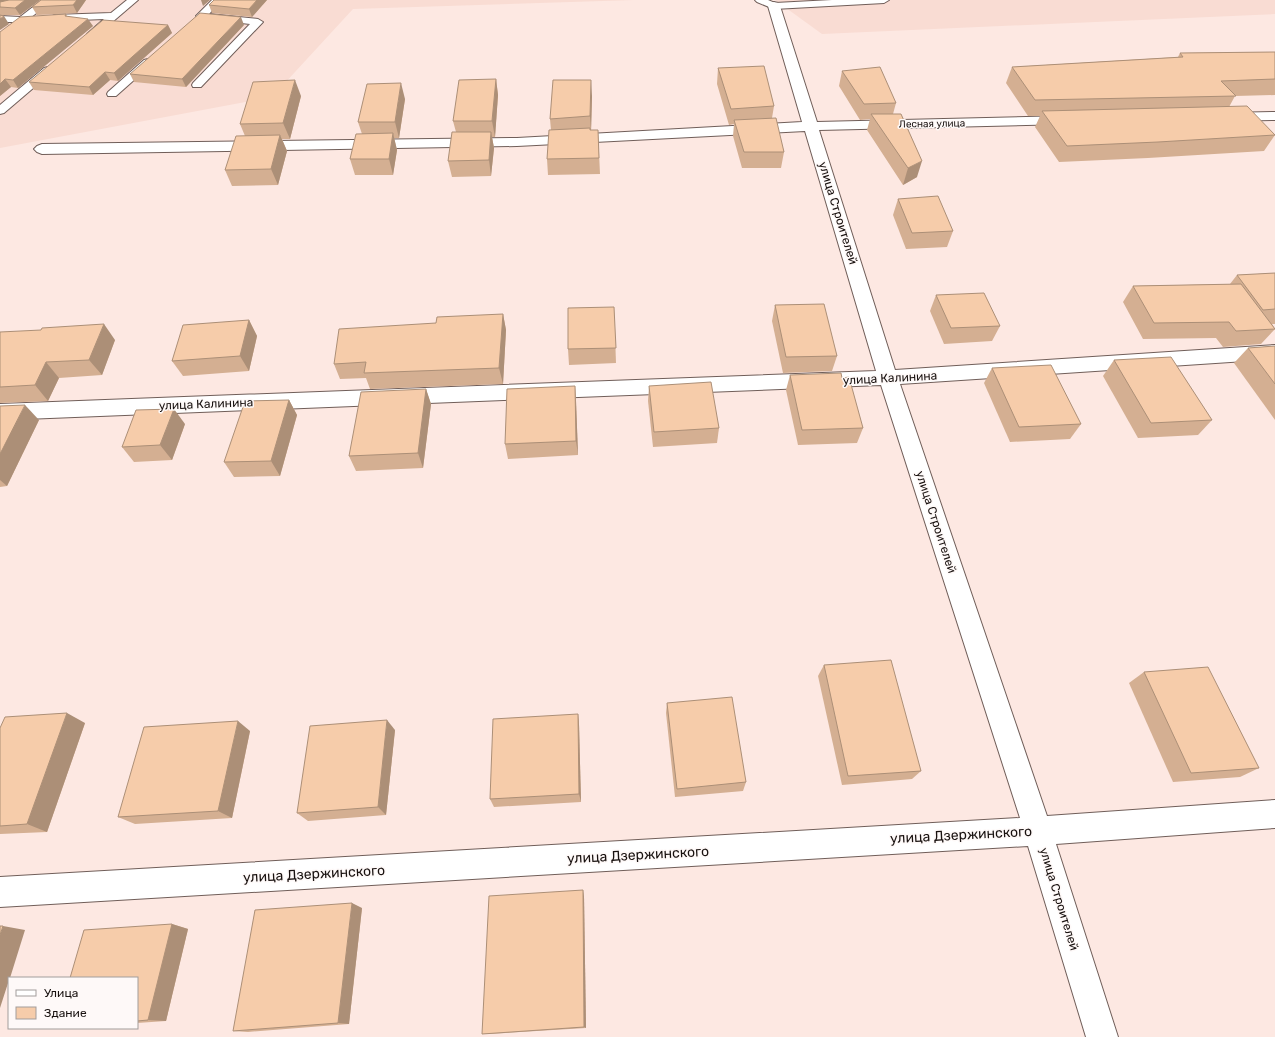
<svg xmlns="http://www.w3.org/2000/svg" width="1275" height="1037" font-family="Rubik,sans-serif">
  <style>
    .built { fill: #f9dcd3 }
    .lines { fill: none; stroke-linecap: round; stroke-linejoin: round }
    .lane-casing { stroke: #705e59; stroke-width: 2 }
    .street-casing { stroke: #705e59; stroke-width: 2 }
    .lane { fill: #fff; fill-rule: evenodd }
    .street { fill: #fff; fill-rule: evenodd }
    .wall { fill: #d4af92 }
    .shaded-wall { fill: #ac8f77 }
    .building { fill: #f6ccaa; stroke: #ac8f77 }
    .labels { text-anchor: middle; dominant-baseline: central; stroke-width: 3; stroke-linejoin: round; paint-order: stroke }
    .far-street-label { font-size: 10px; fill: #191210; stroke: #fef9f8 }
    .street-label { font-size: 12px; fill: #191210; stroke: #fef9f8 }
    .near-street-label { font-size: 14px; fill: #191210; stroke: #fef9f8 }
  </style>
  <rect width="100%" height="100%" fill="#fde8e2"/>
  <g class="built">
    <path d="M0,0H634L353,9L272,97L0,148Z"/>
    <path d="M775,0H1275V14L822,34Z"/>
  </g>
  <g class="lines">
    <g class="lane-casing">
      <g id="lane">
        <path d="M42,0H53L25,22H0V16L20,17Z"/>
        <path d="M127,0H138L96,36L92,37L87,34L104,19L54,21L49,18L54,15L111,13Z"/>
        <path d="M212,0H222L209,14L258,19L263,22L201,87H193L192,85L193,83L250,24L198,18L196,16Z"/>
        <path d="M755,0H768L775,3L832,0H889L884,3L774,9L757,2Z"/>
        <path d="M148,59L152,60L153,62L152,64L116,96H108L107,94L108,92L144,60Z"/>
        <path d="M48,67L52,68L53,70L52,72L4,113L0,114V105L44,68Z"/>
      </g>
    </g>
    <g class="street-casing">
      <g id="street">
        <path d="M774,2L778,3L780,6L817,122L1068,116L1073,117L1075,120L1073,123L1068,124L819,130L895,370L1275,345V359L900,384L1047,816L1275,800V828L1056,844L1118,1037H1086L1028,846L0,907V877L1020,818L881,385L0,420V404L876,371L805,131L517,146L42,154L37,152L34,149L37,146L42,144L517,138L802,122L768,6L770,3Z"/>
        <path d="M1275,112V120L1226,121L1221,120L1219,117L1221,114L1226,113Z"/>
      </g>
    </g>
    <use href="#lane" class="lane"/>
    <use href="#street" class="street"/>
  </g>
  <g class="wall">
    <path d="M0,0H40L20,15H0Z"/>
    <path d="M41,0H86L77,13L37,15L32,7Z"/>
    <path d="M214,0H267L252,17L212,13L209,5Z"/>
    <path d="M66,14L67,16L93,26L18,88L11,87L0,96V32Z"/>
    <path d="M168,25L172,33L118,81L110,80L93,95L34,90L29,82Z"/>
    <path d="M244,25L186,87L134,82L130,74Z"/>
    <path d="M1275,52V95L1235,96L1229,107L1275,135L1264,151L1148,158L1059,162L1035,127L1040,116H1028L1006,83L1012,67L1178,57L1180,53Z"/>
    <path d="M718,68L774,106L772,118L784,152L781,168H742L733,136L734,124L729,125L717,84Z"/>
    <path d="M842,71L896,103L893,114L917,177L903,185L867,130L870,119L860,120L839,86Z"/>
    <path d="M496,79L498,95L495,137H492L494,148L491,176L452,177L448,161L456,132L453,121Z"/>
    <path d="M301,96L290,139H282L287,151L278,185L232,186L225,170L245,136L240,124Z"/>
    <path d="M592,96L591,130H598L600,174L548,175L547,159L551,130L550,119Z"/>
    <path d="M405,99L399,138H394L397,150L393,175H355L350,159L362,134L358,122Z"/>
    <path d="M898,199L953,231L947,247L906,249L893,215Z"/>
    <path d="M1275,273V324H1272L1275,329L1261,344L1223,347L1216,338L1143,339L1123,302L1133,286L1230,284L1237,275Z"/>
    <path d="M936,295L1000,326L992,341L944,344L930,311Z"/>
    <path d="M775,305L837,356L832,371L783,373L772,321Z"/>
    <path d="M614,307L616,363L569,365L568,349Z"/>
    <path d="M503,314L506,330L503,384L370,389L366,378L340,379L334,364L436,323Z"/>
    <path d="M249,320L257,336L249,371L183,376L172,361Z"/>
    <path d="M0,332L115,340L102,375L59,378L48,401L0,403Z"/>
    <path d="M1275,346V420L1234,363L1248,348Z"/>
    <path d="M1114,360L1212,420L1198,435L1138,438L1103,376Z"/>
    <path d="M992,368L1081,424L1070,439L1010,442L984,383Z"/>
    <path d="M790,375L842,378L863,428L857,443L798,445L786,390Z"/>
    <path d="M575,386L576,401L578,455L508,459L505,444Z"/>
    <path d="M649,386L719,428L717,443L653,447L648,401Z"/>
    <path d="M426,389L431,404L423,468L356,471L349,456Z"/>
    <path d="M289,400L297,415L280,476L234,477L224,462Z"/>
    <path d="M0,406L39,420L7,486L0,487Z"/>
    <path d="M185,424L172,460L134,462L122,447Z"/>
    <path d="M824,665L921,771L912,779L842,785L818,676Z"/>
    <path d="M1144,672L1259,768L1240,777L1173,782L1129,683Z"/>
    <path d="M667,703L746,782L743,791L675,797L666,713Z"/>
    <path d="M578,714L579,724L581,802L494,807L490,799Z"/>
    <path d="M85,723L47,832L0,834V728Z"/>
    <path d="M395,730L386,815L308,821L297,813Z"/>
    <path d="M250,731L232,818L135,824L118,817Z"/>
    <path d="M584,896L586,1028L488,1034H482Z"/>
    <path d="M362,908L349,1024L248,1032L233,1031Z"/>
    <path d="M172,924L188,929L166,1021L137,1023V978Z"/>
  </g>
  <g class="shaded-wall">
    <path d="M0,0H10L0,3Z"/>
    <path d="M25,0H40L20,15L15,8Z"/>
    <path d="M77,0H86L77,13L73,5Z"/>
    <path d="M201,0H210L203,6Z"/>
    <path d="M257,0H267L252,17L249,9Z"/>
    <path d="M4,16L9,24L0,30V19Z"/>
    <path d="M241,17L244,25L186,87L182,79Z"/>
    <path d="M88,19L93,26L18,88L13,80Z"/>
    <path d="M168,25L172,33L118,81L114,73Z"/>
    <path d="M105,72L110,80L93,95L89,87Z"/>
    <path d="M5,79L11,87L0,96V84Z"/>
    <path d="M496,79L498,95L495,137L492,121Z"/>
    <path d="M295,80L301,96L290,139L283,123Z"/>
    <path d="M591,80L592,96L591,132L590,116Z"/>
    <path d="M401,83L405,99L399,138L395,122Z"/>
    <path d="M491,132L494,148L491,176L489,160Z"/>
    <path d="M393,133L397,150L393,175L389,159Z"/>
    <path d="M280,135L287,151L278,185L271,169Z"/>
    <path d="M922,161L917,177L903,185L908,168Z"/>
    <path d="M503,314L506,330L503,384L499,368Z"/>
    <path d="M249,320L257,336L249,371L240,356Z"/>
    <path d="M104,324L115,340L102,375L89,360Z"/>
    <path d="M46,362L59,378L48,401L35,385Z"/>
    <path d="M575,386L576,401L578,455L576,441Z"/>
    <path d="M426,389L431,404L423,468L418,453Z"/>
    <path d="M289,400L297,415L280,476L271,461Z"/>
    <path d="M25,405L39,420L7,486L0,480V454Z"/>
    <path d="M174,409L185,424L172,460L160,445Z"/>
    <path d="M67,713L85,723L47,832L27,824Z"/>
    <path d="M578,714L579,724L581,802L579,794Z"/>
    <path d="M387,720L395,730L386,815L378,807Z"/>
    <path d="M238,721L250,731L232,818L218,811Z"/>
    <path d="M583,890L584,896L586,1028L584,1027Z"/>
    <path d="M352,903L362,908L349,1024L338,1023Z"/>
    <path d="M172,924L188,929L166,1021L148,1020Z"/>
    <path d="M3,926L25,930L10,978H9V980L0,1008V935Z"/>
  </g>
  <g class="building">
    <path d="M9,0H25L15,8L0,7V2Z"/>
    <path d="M41,0H77L73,5L32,7Z"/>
    <path d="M214,0H257L249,9L209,5Z"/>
    <path d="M200,13L241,17L182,79L130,74Z"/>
    <path d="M66,14L65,16L88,19L13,80L5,79L0,84V32L20,17Z"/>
    <path d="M0,15L4,16L0,19Z"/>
    <path d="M103,20L168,25L114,73L105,72L89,87L29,82Z"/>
    <path d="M1275,52V79L1221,81L1236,96L1035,100L1012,67L1183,57L1180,53Z"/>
    <path d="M764,66L774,106L731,109L718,68Z"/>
    <path d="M880,67L896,103L864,104L842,71Z"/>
    <path d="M496,79L492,121H453L459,80Z"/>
    <path d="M295,80L283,123L240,124L253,82Z"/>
    <path d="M553,80H591L590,116L550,119Z"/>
    <path d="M401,83L395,122H358L367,84Z"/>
    <path d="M1247,106L1275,135L1158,142L1067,146L1042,111Z"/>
    <path d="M871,114H901L922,161L908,168Z"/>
    <path d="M776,118L784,152H744L734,120Z"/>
    <path d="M590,128V130H598L599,158L547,159L549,130Z"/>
    <path d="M452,132H491L489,160L448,161Z"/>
    <path d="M393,133L389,159H350L356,134Z"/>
    <path d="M280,135L271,169L225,170L236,136Z"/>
    <path d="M938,196L953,231L912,233L898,199Z"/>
    <path d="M1275,273V309L1263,310L1237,275Z"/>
    <path d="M1241,284L1275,329L1236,331L1229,322L1154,323L1133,286Z"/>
    <path d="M984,293L1000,326L951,328L936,295Z"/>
    <path d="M824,304L837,356L786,357L775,305Z"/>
    <path d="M614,307L616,348L568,349V308Z"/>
    <path d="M503,314L499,368L364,373L366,362L334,364L339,329L436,323L437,317Z"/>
    <path d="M249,320L240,356L172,361L183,325Z"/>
    <path d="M104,324L89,360L46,362L35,385L0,387V332L41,330L42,328Z"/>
    <path d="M1275,346V384L1248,348Z"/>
    <path d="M1171,357L1212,420L1151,423L1114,360Z"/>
    <path d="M1051,365L1081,424L1019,427L992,368Z"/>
    <path d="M841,373L842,378L849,377L863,428L802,430L790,375Z"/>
    <path d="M711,382L719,428L654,432L649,386Z"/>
    <path d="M575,386L576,441L505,444L507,389Z"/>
    <path d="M426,389L418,453L349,456L361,392Z"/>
    <path d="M289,400L271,461L224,462L245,401Z"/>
    <path d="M25,405L0,454V406Z"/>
    <path d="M174,409L160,445L122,447L136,410Z"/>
    <path d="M891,660L921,771L848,776L824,665Z"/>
    <path d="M1208,667L1259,768L1191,773L1144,672Z"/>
    <path d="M732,697L746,782L677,789L667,703Z"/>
    <path d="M67,713L27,824L0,826V728L5,717Z"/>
    <path d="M578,714L579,794L490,799L493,719Z"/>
    <path d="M387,720L378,807L297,813L310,726Z"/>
    <path d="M238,721L218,811L118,817L144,727Z"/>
    <path d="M583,890L584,1027L482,1034L489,896Z"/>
    <path d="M352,903L338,1023L233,1031L255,910Z"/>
    <path d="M172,924L148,1020L137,1021V978H70L84,930Z"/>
    <path d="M0,926H3L0,935Z"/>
  </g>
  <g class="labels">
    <g class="far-street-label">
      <text transform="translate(932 124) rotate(-1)">Лесная улица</text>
    </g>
    <g class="street-label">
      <text transform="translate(838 213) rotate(73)">улица Строителей</text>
      <text transform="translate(890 378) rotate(-3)">улица Калинина</text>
      <text transform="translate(206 404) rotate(-2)">улица Калинина</text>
      <text transform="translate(936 522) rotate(72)">улица Строителей</text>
      <text transform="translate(1059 899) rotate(73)">улица Строителей</text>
    </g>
    <g class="near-street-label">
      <text transform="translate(961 835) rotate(-3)">улица Дзержинского</text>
      <text transform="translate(638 855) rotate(-3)">улица Дзержинского</text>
      <text transform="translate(314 874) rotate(-3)">улица Дзержинского</text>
    </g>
  </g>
  <rect x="8" y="977" width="130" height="52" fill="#fef9f8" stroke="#a29d9b"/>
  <rect x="16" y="990" width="20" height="6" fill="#ffffff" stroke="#a29d9b"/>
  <text x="44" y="997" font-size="12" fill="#191210">Улица</text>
  <rect x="16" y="1007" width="20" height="12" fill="#f6ccaa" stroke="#a29d9b"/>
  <text x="44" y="1017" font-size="12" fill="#191210">Здание</text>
</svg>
